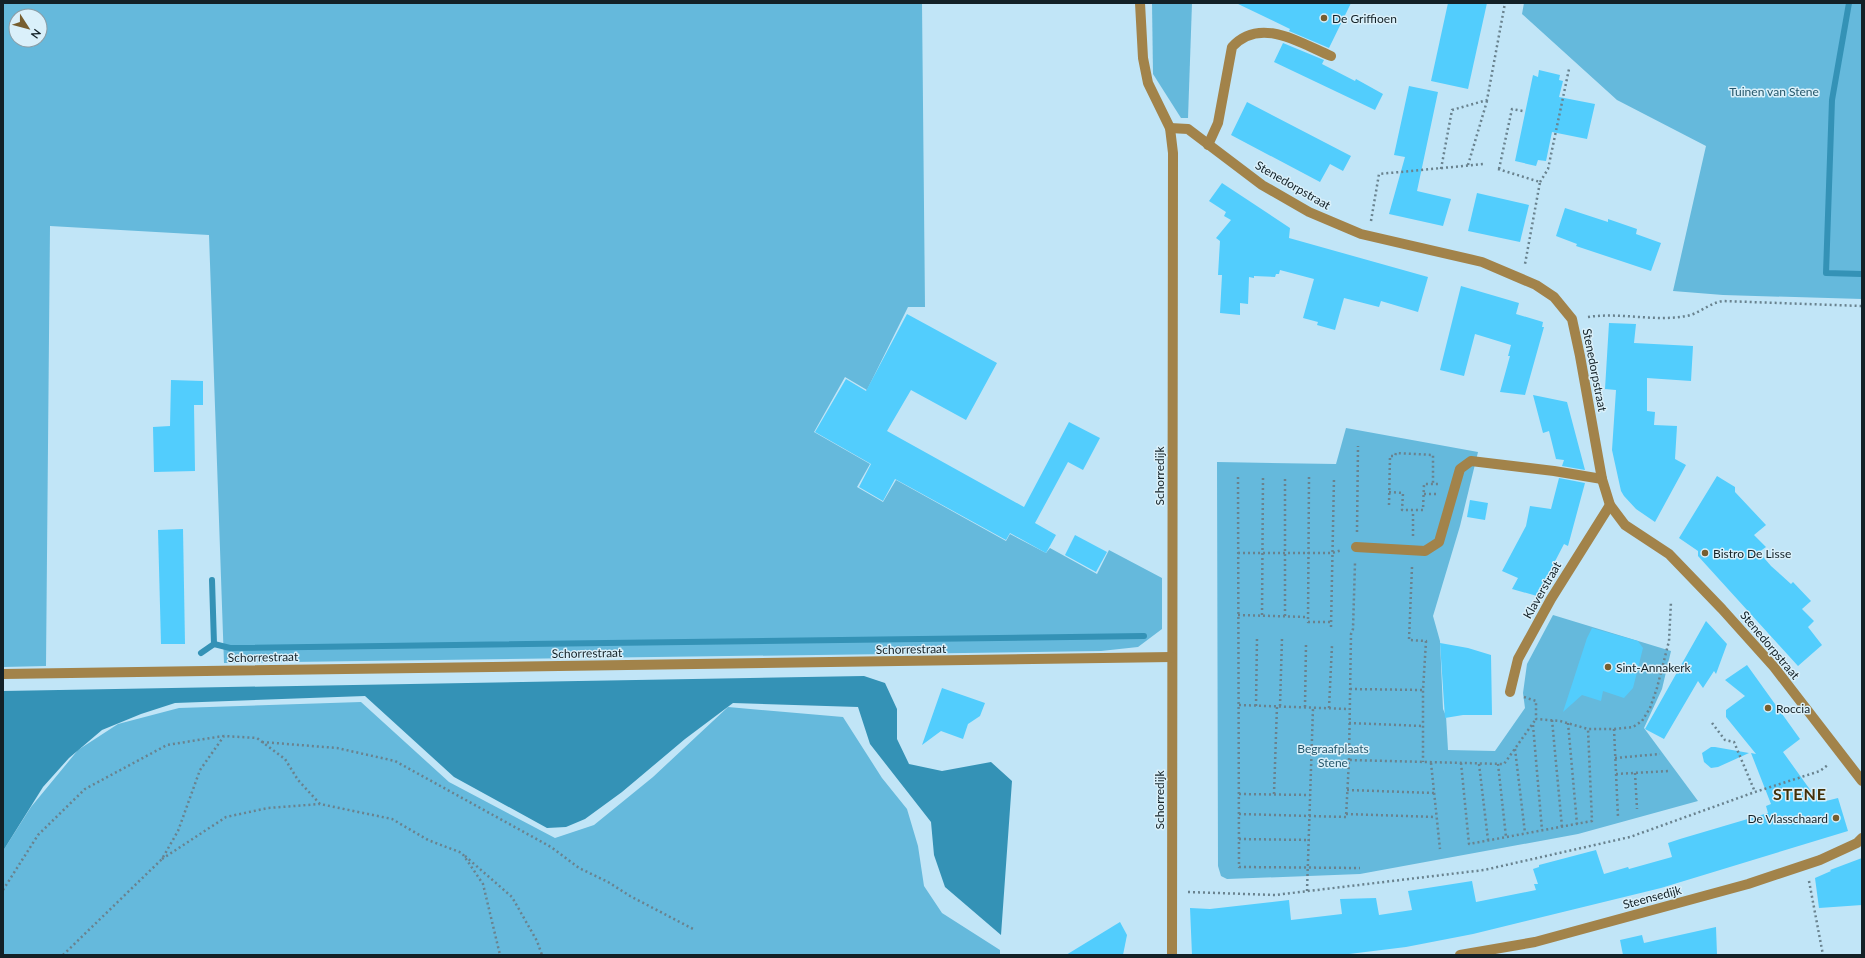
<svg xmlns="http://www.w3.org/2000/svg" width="1865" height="958" font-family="Lato,sans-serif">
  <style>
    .green { fill: #65b9dc; fill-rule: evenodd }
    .water { fill: #3492b6 }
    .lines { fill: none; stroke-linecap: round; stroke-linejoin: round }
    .stream { stroke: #3492b6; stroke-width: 6 }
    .building { fill: #52cdfd }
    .path { stroke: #69828e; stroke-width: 2.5; stroke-dasharray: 2 3; stroke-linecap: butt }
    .lane { stroke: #a2834a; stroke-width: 10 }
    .street { stroke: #a2834a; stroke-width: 10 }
    .poi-dot { fill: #775e2f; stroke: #daf0fa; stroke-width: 1.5 }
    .labels { text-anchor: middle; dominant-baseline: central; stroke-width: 3; stroke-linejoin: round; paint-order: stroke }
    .poi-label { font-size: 12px; fill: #132127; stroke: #daf0fa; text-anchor: start }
    .park-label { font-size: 12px; fill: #25576b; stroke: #daf0fa }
    .street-label { font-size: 12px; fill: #132127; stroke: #daf0fa }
    .district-label { font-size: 16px; font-weight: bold; letter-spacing: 1px; fill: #433008; stroke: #daf0fa }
  </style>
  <rect width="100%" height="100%" fill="#c1e5f7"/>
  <g class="green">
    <path d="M3,3H922L925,307H908L867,390L845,377L814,432L870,464L857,487L883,502L896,480L1006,541L1010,534L1046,553L1050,548L1097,574L1109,550L1162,578V629L1138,647L1101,651L224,663L209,235L50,226L46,666L3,667ZM16,16H40V40H16Z"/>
    <path d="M1152,3H1192L1188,118H1181L1153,74Z"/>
    <path d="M1524,3H1862V299L1723,295L1673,291L1706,146L1617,100L1522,14Z"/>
    <path d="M1346,428L1478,452L1460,526L1433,616L1440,641L1443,709L1446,716L1448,750L1495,751L1525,708L1523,693L1527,664L1553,615L1671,651L1662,689L1644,728L1698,801L1578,834L1360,874L1227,879L1221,876L1218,866L1217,462L1336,464Z"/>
    <path d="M361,702L449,782L555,838L594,825L653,777L728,707L843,717L882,778L907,809L918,846L924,886L942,913L1000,950V955H3V851L31,807L78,750L118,724L179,708Z"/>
  </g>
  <path class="water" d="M864,676L885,683L897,709V739L909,764L942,771L991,762L1012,781L1001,935L945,887L934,855L931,822L870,744L858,707L733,703L685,739L622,792L585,819L566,827L547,828L454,777L365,696L175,703L141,714L102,730L69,758L43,787L3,851V691Z"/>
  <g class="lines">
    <g class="stream">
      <path d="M1849,3L1832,100L1826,273L1862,274"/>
      <path d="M214,644L230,648L1144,636"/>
      <path d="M201,653L214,644L212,580"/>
    </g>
  </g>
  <g class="building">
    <path d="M1236,3H1351L1329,48L1289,31L1290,29Z"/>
    <path d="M1448,3H1487L1468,89L1431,81Z"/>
    <path d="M1283,43L1324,60L1322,64L1355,81L1356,79L1383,94L1375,110L1274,62Z"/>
    <path d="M1539,70L1560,75L1559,80L1563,81L1559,97L1595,104L1587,139L1552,132L1546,161L1538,160L1536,166L1515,161L1533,75L1538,77Z"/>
    <path d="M1409,86L1438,92L1417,191L1451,199L1443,226L1389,214L1405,157L1394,155Z"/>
    <path d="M1247,102L1351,156L1343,171L1330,164L1320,182L1231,135Z"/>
    <path d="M1222,183L1290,228L1289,238L1428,277L1418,312L1381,301L1379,307L1344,298L1335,330L1317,325L1318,322L1303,318L1314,279L1280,270L1279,274H1276L1275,277L1254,276V278L1249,277L1248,304L1240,303V315L1220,313L1222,275H1218L1220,241L1216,238L1231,220L1224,216L1226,212L1209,201Z"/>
    <path d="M1477,193L1529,205L1520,242L1468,231Z"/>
    <path d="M1565,208L1608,222V219L1637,229L1636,234L1661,243L1651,271L1576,246L1577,244L1556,236Z"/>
    <path d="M1461,286L1519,303L1516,314L1543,322L1542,327H1544L1525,395L1500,392L1510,356H1508L1511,345L1475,334L1464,376L1440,370Z"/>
    <path d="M907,314L997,363L966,420L911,390L887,431L1024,507L1069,422L1100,438L1083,470L1068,462L1035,523L1056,535L1046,553L1010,533L1006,540L895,479L883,501L859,487L871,464L815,432L846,379L866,391Z"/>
    <path d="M1609,323L1636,324L1634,343L1693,346L1691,381L1647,378V411L1655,412L1654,425L1677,426L1675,459L1686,465L1655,522L1636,509L1624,496L1621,491L1612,450L1616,390L1605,389Z"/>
    <path d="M171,380L203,381V405H194L195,471L154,472L153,427L170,426Z"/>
    <path d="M1533,395L1567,402L1585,470L1562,466L1564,460L1556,459L1549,431L1543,433Z"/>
    <path d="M1717,476L1735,487V492L1766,525L1754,535L1766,547L1759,552L1771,566L1791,584L1793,582L1811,601L1802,609L1814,621L1808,627L1822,645L1798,666L1698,556V551L1679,538Z"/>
    <path d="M1559,478L1585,483L1568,546L1564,544L1537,596L1512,589L1518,578L1502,571L1526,526L1530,506L1551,509Z"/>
    <path d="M1470,500L1488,503L1485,520L1467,517Z"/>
    <path d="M183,529L185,644H161L158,530Z"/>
    <path d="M1075,535L1107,552L1096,572L1065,555Z"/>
    <path d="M1706,621L1727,644L1716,674L1714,671L1703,688L1698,681L1664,739L1645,729Z"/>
    <path d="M1592,628L1638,641L1643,648L1633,688L1624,698L1603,691L1601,701L1582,695L1563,712L1587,638Z"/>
    <path d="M1440,643L1468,648L1491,655L1492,715H1463L1445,718Z"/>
    <path d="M1747,665L1800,739L1783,752L1811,791L1822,788L1826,801L1838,798L1848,831L1661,888L1473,934L1406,947L1341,955H1192L1190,908L1210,909L1289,900L1291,920L1342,914L1340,899L1376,898L1379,915L1412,910L1408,891L1472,881L1476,902L1536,890L1534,884H1538L1533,869L1539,867V865L1596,850L1604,874L1628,867L1629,869L1672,857L1668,843L1680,839L1768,813L1766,806L1771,804L1751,753L1756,754L1726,717V710L1745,696L1725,680Z"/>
    <path d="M942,688L985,703L980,716L968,724L963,739L941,731L922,745Z"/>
    <path d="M1711,747H1715L1749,753L1718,767L1711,768L1704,762L1702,753Z"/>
    <path d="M1862,858V905L1819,908L1815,878L1831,871L1830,870Z"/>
    <path d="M1120,922L1127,935L1123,955H1066Z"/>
    <path d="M1716,927L1717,955H1623L1620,940L1642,935L1644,943Z"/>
  </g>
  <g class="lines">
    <g class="path">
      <path d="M1468,165L1487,101"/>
      <path d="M1441,169L1452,110L1487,100L1505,3"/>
      <path d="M1498,169L1540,182L1525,264"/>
      <path d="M1499,169L1512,109L1523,111"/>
      <path d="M1540,182L1548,169L1569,69"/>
      <path d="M1371,221L1379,174L1484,164"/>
      <path d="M1588,317C1621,312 1654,322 1686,316C1699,314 1709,303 1723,301L1862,306"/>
      <path d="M1238,477L1239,867L1360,868"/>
      <path d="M1309,477L1308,622H1331"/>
      <path d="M1389,492L1403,493L1402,510H1423L1424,484H1440"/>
      <path d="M1424,494H1437"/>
      <path d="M1389,505L1390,456H1395L1396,453L1433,455V484"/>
      <path d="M1357,532L1358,446"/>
      <path d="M1413,536V511"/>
      <path d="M1238,553H1332L1342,550"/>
      <path d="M1412,567L1409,640L1426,641L1423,690V762"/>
      <path d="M1238,615L1307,617"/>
      <path d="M1262,615L1263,476"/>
      <path d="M1285,616V476"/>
      <path d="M1331,627L1334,478"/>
      <path d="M1350,689L1423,690"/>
      <path d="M1524,697L1536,701V719L1560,721L1588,729H1614L1633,727L1642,721L1650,708L1657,688L1669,641L1671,602"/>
      <path d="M1239,705L1349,709"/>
      <path d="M1256,706L1257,637"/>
      <path d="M1280,706L1282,638"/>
      <path d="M1305,707L1306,644"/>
      <path d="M1329,708L1332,645"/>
      <path d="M1552,720L1562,827"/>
      <path d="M1349,723L1423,726"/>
      <path d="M1568,723L1577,824"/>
      <path d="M1712,723L1725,740L1734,742L1755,792"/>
      <path d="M1533,725L1542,830"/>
      <path d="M1614,729L1618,817"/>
      <path d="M262,742L337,748L395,761L551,847L579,868L608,882L630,896L695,930"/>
      <path d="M1515,749L1525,833"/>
      <path d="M1615,758L1660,754"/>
      <path d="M1349,760L1351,634L1353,629L1355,563"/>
      <path d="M1431,763L1440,849"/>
      <path d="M1461,763L1469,844L1592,821L1588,729"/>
      <path d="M1479,764L1488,840"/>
      <path d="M1498,764L1506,837"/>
      <path d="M1635,773L1637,809"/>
      <path d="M1616,774L1669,771"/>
      <path d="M1347,790L1434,793"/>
      <path d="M1239,794L1310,795"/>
      <path d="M1274,794L1277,706"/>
      <path d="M1239,814L1346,817L1349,760L1504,764L1536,719"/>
      <path d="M1346,814L1436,817"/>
      <path d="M1239,839L1310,840"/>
      <path d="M465,856L512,897L537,941L542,955"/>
      <path d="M162,859L226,817L268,808L320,804"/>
      <path d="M1809,881L1823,955"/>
      <path d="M3,890L38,835L85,789L167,745L223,736"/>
      <path d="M1307,891L1313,708"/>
      <path d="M1188,892L1275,895L1484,870L1630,837L1755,792L1820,771L1829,764"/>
      <path d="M63,955L162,859L178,831L200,770L224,736L257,738L285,759L298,780L320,804L392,819L428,840L462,853L483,884L500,955"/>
    </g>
    <g class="lane">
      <path d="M1208,145L1218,123L1232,47C1260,16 1300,43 1331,56"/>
      <path d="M1356,547L1425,551L1439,542L1460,469L1471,461L1554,471L1602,479"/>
    </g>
    <g class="street">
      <path d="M1140,3L1143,58L1148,83L1170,128L1173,153L1172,955"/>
      <path d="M1170,128L1188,129L1262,185L1309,212L1361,234L1482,262L1536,285L1554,297L1572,319L1580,356L1602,479L1610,505L1625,525L1669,554L1722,609L1774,667L1862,781"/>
      <path d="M3,674L1172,657"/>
      <path d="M1510,692L1518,659L1551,599L1610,505"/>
      <path d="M1460,955L1535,942L1748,884L1820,860L1857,843L1862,838"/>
    </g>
  </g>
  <g class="poi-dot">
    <circle cx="1324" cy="18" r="4"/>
    <circle cx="1705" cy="553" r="4"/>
    <circle cx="1608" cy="667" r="4"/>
    <circle cx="1768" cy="708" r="4"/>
    <circle cx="1836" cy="818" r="4"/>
  </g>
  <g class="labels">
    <g class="poi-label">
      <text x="1332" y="18">De Griffioen</text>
      <text x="1713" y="553">Bistro De Lisse</text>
      <text x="1616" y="667">Sint-Annakerk</text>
      <text x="1776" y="708">Roccia</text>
      <text x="1828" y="818" text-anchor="end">De Vlasschaard</text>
    </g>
    <g class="park-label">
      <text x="1774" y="91">Tuinen van Stene</text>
      <text x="1333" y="748">Begraafplaats<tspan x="1333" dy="14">Stene</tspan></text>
    </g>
    <g class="street-label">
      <text transform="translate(1293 185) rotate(30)">Stenedorpstraat</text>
      <text transform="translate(1595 370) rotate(79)">Stenedorpstraat</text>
      <text transform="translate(1159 476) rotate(-90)">Schorredijk</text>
      <text transform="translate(1542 590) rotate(-60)">Klaverstraat</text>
      <text transform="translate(1770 645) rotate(50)">Stenedorpstraat</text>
      <text transform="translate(911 649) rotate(-1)">Schorrestraat</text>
      <text transform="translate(587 653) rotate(-1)">Schorrestraat</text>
      <text transform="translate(263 657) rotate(-1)">Schorrestraat</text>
      <text transform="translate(1159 800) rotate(-90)">Schorredijk</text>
      <text transform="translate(1652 897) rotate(-15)">Steensedijk</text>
    </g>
    <g class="district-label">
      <text x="1800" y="793">STENE</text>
    </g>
  </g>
  <rect width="1865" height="958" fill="none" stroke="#132127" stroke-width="8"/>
  <g transform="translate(28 28) rotate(126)"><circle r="19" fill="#daf0fa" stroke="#8a9da6"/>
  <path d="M0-3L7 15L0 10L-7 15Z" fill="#775e2f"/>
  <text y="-6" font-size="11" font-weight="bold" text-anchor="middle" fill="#132127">N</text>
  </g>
</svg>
